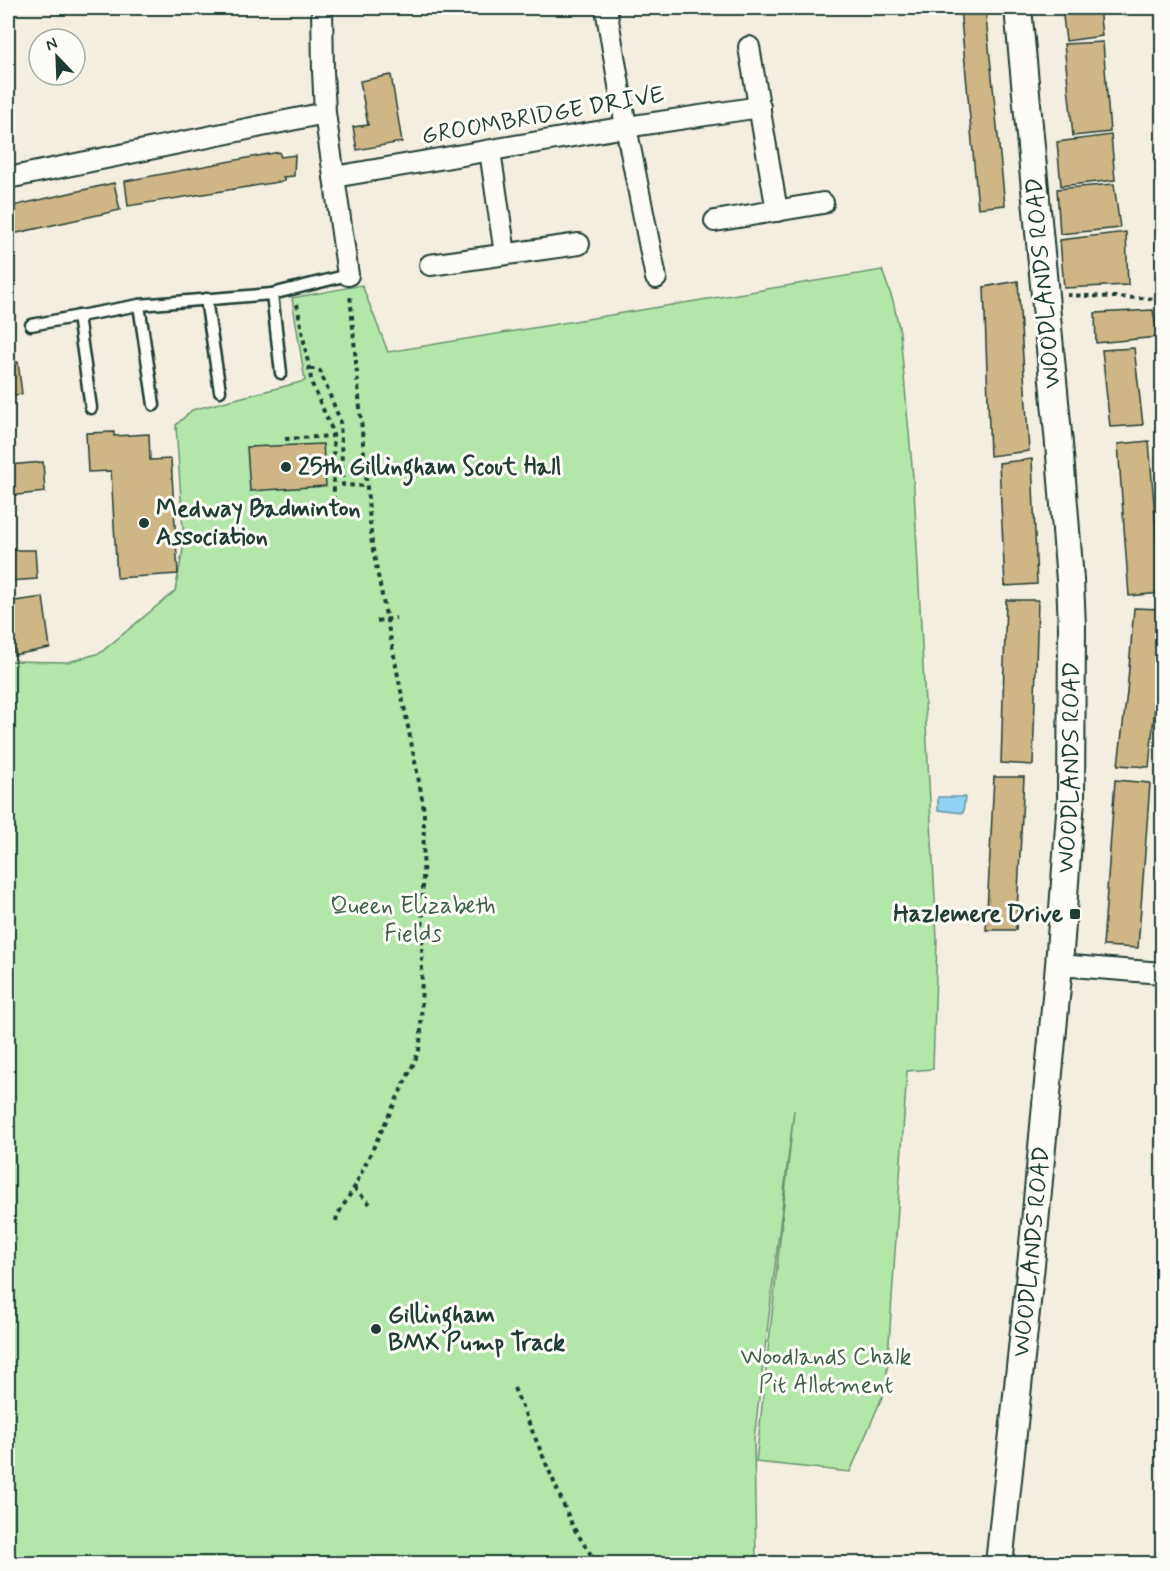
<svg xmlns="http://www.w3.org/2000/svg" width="1170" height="1571" font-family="Mynerve,sans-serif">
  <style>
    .green { fill: #b2e7a9; stroke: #68926e; stroke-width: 1.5 }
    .water { fill: #90d2f1; stroke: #6396a5; stroke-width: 1.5 }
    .building { fill: #cfb686; stroke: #1f3d34; stroke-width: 1.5 }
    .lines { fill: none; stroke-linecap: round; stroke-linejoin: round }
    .service-casing { stroke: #1f3d34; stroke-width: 15 }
    .minor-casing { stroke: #1f3d34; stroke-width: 24 }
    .tertiary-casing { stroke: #1f3d34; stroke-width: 30 }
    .path { stroke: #1f3d34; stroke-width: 4; stroke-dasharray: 4.5 4.5; stroke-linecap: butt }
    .service { stroke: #fdfcf7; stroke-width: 10 }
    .minor { stroke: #fdfcf7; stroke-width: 20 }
    .tertiary { stroke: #fdfcf7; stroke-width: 26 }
    .poi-dot { fill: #1f3d34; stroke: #fdfcf7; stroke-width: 2 }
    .labels { text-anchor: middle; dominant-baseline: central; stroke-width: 6; stroke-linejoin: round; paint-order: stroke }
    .street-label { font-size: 24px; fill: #1f3d34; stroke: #fdfcf7 }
    .poi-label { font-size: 24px; font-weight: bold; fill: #1f3d34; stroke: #fdfcf7; text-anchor: start }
    .park-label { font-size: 24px; fill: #3c5f4b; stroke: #fdfcf7 }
  </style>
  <rect width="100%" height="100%" fill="#f4eee0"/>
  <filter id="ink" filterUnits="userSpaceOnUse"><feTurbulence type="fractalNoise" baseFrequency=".0167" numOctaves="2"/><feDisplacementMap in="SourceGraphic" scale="12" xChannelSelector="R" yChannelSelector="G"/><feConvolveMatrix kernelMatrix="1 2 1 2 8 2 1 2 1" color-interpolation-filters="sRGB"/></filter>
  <g filter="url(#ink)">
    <path class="green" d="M882,270L893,301L900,332L914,489L937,939L933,1069L907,1071L886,1388L850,1472L756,1462L794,1110L754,1439L756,1563L8,1564V661L68,662L100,653L175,591L184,544L176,425L192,410L305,381L292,298L362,285L388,352Z"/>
    <path class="water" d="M938,797H965L963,813L938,810Z"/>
    <g class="building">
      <path d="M960,8H985L1005,205L978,208Z"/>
      <path d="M1062,8H1099L1102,36L1066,41Z"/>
      <path d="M1103,42L1110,132L1073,136L1064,44Z"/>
      <path d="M391,75L402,142L357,150L353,127L368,125L360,81Z"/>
      <path d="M1111,135L1115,180L1061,186L1057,142Z"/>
      <path d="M279,152L281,157L295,155L294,176L283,177L285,181L128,206L125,181Z"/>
      <path d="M114,183L120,210L8,235V207Z"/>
      <path d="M1114,184L1120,228L1060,234L1057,189Z"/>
      <path d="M1126,232L1128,285L1064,288L1060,240Z"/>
      <path d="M1018,281L1029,451L990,456L984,287Z"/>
      <path d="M1153,310L1158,337L1096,343L1095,313Z"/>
      <path d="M1134,348L1143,425L1110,427L1102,350Z"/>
      <path d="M18,362L22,394L8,396V363Z"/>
      <path d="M114,432V436L149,434L150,460L171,459L178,574L117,578L111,471L88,472L86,433Z"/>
      <path d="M1149,441L1161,593L1129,596L1118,444Z"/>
      <path d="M323,444L326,486L250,491L247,447Z"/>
      <path d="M1032,459L1037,584L1005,586L999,463Z"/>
      <path d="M43,462L45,492L8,496V465Z"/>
      <path d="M8,550H35L37,579L8,581Z"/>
      <path d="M43,597L50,648L14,655L8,602Z"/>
      <path d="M1006,600H1038L1033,765L1001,763Z"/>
      <path d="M1134,608L1162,609L1157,687L1149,767L1118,765L1127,692Z"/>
      <path d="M994,777H1024L1016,930H986Z"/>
      <path d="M1115,780L1150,783L1138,948L1103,946Z"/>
    </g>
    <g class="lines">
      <g class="service-casing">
        <g id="service">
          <path d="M272,294L281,373"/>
          <path d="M206,299L220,391"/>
          <path d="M139,305L154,405"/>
          <path d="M78,316L91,408"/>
          <path d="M31,325L139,305L272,294L348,275"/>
        </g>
      </g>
      <g class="minor-casing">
        <g id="minor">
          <path d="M322,8L323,71L325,113L348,275"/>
          <path d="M606,8L626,127L656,278"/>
          <path d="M749,47L777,211"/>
          <path d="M490,151L505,254"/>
          <path d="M334,177L626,127L760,107"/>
          <path d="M8,178L325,113"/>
          <path d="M715,221L823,203"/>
          <path d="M430,265L579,244"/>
          <path d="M1059,965L1162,973"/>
        </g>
      </g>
      <g class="tertiary-casing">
        <g id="tertiary">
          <path id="s1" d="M999,1564L1032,1255L1059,965L1071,799L1072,627L1070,580L1060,455L1018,8"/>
        </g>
      </g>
      <g class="path">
        <path d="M1067,295L1162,299"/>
        <path d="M297,304L312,384L333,432L334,498"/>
        <path d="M310,369H317L320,371L340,420L343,485L366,486"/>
        <path d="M285,439L332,436"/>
        <path d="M377,621L396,618"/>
        <path d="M354,1188L371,1205"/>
        <path d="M336,1221L337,1216L354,1188L413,1065L419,1050L421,1034L424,811L421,792L372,545L350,294"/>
        <path d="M514,1388L573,1527L597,1564"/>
      </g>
      <use href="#service" class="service"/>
      <use href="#minor" class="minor"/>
      <use href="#tertiary" class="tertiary"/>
    </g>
  </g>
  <g class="poi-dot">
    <circle cx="286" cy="467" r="6"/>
    <circle cx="144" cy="523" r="6"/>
    <rect x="1069" y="908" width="12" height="12" rx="3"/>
    <circle cx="376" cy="1329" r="6"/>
  </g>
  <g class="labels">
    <g class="street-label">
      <text transform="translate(543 116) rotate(-10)">GROOMBRIDGE DRIVE</text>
      <text transform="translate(1044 283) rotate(-95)">WOODLANDS ROAD</text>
      <text stroke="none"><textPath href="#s1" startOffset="800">WOODLANDS ROAD</textPath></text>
      <text stroke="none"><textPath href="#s1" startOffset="314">WOODLANDS ROAD</textPath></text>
    </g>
    <g class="poi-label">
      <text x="298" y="467">25th Gillingham Scout Hall</text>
      <text x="156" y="509">Medway Badminton<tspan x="156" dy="28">Association</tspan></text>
      <text x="1063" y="914" text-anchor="end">Hazlemere Drive</text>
      <text x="388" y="1315">Gillingham<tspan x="388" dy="28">BMX Pump Track</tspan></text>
    </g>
    <g class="park-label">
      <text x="413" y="906">Queen Elizabeth<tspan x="413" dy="28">Fields</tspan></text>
      <text x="826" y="1357">Woodlands Chalk<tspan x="826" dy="28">Pit Allotment</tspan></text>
    </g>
  </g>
  <rect width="1170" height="1571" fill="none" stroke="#fdfcf7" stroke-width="30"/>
  <rect x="15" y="15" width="1140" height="1541" fill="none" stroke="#1f3d34" stroke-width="2" filter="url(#ink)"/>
  <g transform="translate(57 57) rotate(337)"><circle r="28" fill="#fdfcf7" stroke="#a4b0a9" stroke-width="1.5"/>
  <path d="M0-4.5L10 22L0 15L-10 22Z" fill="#1f3d34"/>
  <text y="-9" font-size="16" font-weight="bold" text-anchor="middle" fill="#1f3d34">N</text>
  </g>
</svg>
